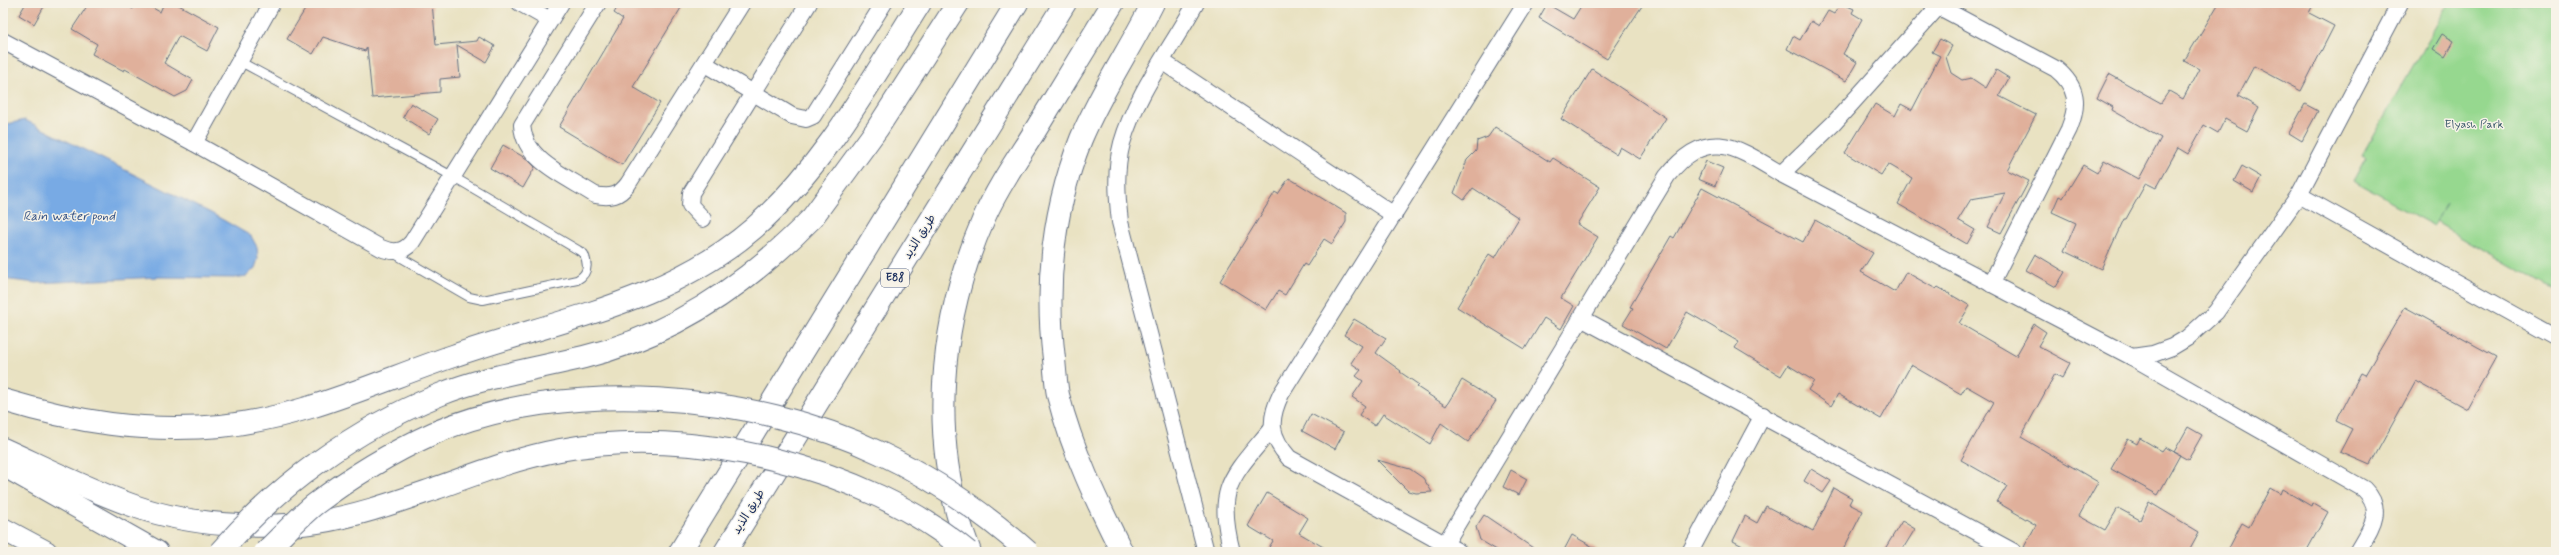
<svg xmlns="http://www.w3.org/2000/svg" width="2559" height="555" font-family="Mynerve,'Playpen Sans Arabic',sans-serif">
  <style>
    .park { fill: #96d88f; stroke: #588476 }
    .water { fill: #78aae4; stroke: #4a6ca1 }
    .building { fill: #e0b09b }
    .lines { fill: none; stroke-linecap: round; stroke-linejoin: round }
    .lane-casing { stroke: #636e81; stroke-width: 10 }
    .street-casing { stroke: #636e81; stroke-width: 18 }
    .highway-casing { stroke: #636e81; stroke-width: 24 }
    .lane { stroke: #fff; stroke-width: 8 }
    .street { stroke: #fff; stroke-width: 16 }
    .highway { stroke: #fff; stroke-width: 22 }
    .highway-bridge-casing { stroke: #636e81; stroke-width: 24; stroke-linecap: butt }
    .highway-bridge { stroke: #fff; stroke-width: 22 }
    .labels { text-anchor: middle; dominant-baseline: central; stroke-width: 3; stroke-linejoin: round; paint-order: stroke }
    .shield { fill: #f7f3e8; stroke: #5d6a87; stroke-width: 1 }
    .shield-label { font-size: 11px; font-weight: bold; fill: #1b2f5e }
    .park-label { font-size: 12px; fill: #3a596a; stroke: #f7f3e8 }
    .street-label { font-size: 12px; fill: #1b2f5e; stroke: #f7f3e8 }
    .water-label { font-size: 13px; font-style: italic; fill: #375486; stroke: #f7f3e8 }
  </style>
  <rect width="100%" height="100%" fill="#f7f3e8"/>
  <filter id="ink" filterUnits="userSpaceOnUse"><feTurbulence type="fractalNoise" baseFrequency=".025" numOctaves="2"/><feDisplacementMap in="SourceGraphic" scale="8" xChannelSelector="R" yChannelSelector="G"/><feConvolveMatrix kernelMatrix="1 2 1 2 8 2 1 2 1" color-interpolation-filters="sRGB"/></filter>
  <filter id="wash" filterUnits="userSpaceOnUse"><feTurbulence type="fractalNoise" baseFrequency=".012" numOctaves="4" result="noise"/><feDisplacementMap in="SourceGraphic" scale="16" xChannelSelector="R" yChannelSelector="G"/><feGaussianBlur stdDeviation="0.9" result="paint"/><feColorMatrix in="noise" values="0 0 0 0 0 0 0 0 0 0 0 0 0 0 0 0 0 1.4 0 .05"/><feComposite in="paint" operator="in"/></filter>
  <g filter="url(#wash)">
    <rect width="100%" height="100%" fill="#e9e2c2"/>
    <path class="park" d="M2449,3H2556V292L2436,222L2446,203L2434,226L2353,181L2366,157L2362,155Z"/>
    <path class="water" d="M25,120L211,213L251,236L257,247L258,259L255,268L247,276L234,278L159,277L36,283L3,279V125Z"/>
    <g id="blocks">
      <g class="building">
        <path d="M26,3H46L34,24L19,15Z"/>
        <path d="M89,3H123L133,9L136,3H144L160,12L164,3H175L219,27L207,51L179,36L164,63L193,80L187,91L175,97L125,69L124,71L92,54L97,44L72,29Z"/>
        <path d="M309,3H432L436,45L477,41L479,37L495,46L486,62L457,45L460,77L440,79V92L372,98L367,47L365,51L323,37L313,54L287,39Z"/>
        <path d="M620,3H684L633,87L660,103L622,165L559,127L623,19L614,13Z"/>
        <path d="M1583,3H1644L1607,59L1539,18L1547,4L1573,19Z"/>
        <path d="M1841,3L1854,9L1852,13L1862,19L1843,54L1857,62L1846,81L1787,49L1793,36L1800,40L1811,21L1819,26L1828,11L1834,14Z"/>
        <path d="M2219,3H2314L2309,13L2334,26L2301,91L2254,66L2238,96L2259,108L2247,131L2225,119L2218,133L2204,125L2188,154L2178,148L2156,188L2146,183L2126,219H2124L2101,269L2064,251L2076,223L2052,212L2059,196L2063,198L2083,165L2097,173L2104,160L2139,179L2161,138L2112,110L2113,107L2097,98L2109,74L2161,103L2169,91L2183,99L2199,69L2184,61Z"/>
        <path d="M2442,34L2454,41L2445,57L2433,49Z"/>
        <path d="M1940,39L1952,46L1946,57L1951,73L1962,80L1971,78L1986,88L1996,70L2009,78L1999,96L2036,115L2007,170L2029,181L2014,209L2001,233L1988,227L2005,193L1971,199L1958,220L1975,230L1967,244L1898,204L1912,178L1888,164L1881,175L1845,153L1875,104L1895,116L1901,104L1912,110L1940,56L1932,52Z"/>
        <path d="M1592,69L1666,118L1640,159L1620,147L1616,154L1561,119Z"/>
        <path d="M411,103L438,119L429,134L403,117Z"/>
        <path d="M2305,104L2318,111L2302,141L2289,133Z"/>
        <path d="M1495,127L1550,162L1553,158L1600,187L1577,224L1598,237L1561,298L1574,306L1561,329L1544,318L1525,349L1457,307L1489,254L1495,258L1519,218L1473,188L1464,200L1454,193L1467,160L1476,151L1477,141L1488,137Z"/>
        <path d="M503,145L527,159L535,167L523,188L490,168Z"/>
        <path d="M1706,161L1723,168L1715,186L1698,179Z"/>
        <path d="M2242,166L2261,177L2253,192L2234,181Z"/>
        <path d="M1289,178L1346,213V222L1332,244L1324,239L1307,266L1304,264L1285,295L1278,291L1266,310L1220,281L1275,192L1278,194Z"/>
        <path d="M1702,188L1803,242L1815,220L1835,231L1873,253L1861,272L1895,292L1906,272L1936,289L1938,287L1970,306L1959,323L2016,356L2034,324L2046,332L2038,346L2070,363L2062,378L2055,374L2021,437L2098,482L2079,516L2105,530L2118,508L2140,520L2149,502L2199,532L2188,552H2034L2024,547L2036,525L1997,502L2007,486L1961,460L1994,402L1966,386L1961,394L1911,365L1881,419L1838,394L1831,406L1808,390L1814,381L1788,365L1781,376L1735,348L1739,342L1687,312L1666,349L1623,324L1633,308L1630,307L1671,236L1674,238Z"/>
        <path d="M2035,254L2065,272L2056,287L2026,270Z"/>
        <path d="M2405,307L2496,357L2467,409L2416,381L2370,465L2340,452L2352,429L2336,421L2361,373L2365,375Z"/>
        <path d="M1354,319L1386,338L1376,353L1401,371L1400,372L1419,385L1417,387L1446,406L1462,380L1496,401L1468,442L1441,423L1430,444L1383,414L1375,426L1359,415L1365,406L1352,397L1363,381L1356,376L1361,370L1351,363L1362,346L1344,335Z"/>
        <path d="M1311,414L1344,432L1335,449L1302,431Z"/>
        <path d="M2188,427L2202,435L2188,460L2174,452Z"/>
        <path d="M2140,438L2162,451L2165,447L2180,455L2158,495L2111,469L2128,439L2137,444Z"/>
        <path d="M1377,460L1410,469L1423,478L1432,492L1416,493L1408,491Z"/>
        <path d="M1811,469L1831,481L1823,493L1804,481Z"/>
        <path d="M1511,470L1527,479L1519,495L1503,487Z"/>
        <path d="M1834,488L1852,498L1849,504L1863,511L1842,552H1754L1733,541L1745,516L1757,523L1766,506L1813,531Z"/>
        <path d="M2270,488L2280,494L2282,489L2311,506L2312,503L2328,512L2306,552H2227L2242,523L2249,527Z"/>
        <path d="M1267,493L1308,518L1299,533L1332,552H1266L1273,541L1248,526Z"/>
        <path d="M1484,515L1539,552H1500L1480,540L1476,527Z"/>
        <path d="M1902,521L1915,529L1901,552H1883Z"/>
        <path d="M1572,535L1602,552H1563Z"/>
      </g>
    </g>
  </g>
  <g filter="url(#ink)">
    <use href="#blocks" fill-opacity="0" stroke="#636e81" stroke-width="1"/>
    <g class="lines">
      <g class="lane-casing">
        <path id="lane" d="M239,61L452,176L578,250L584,254C589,266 588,274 577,280L483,300L469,297L393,253"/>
      </g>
      <g class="street-casing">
        <g id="street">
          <path d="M520,3L550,20"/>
          <path d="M598,3L522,125C524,161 568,177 595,195C611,198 619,196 628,184L742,3"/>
          <path d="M1196,3C1172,47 1135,96 1122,143C1115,169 1117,196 1120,222L1206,552"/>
          <path d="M1932,3L2056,69C2078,87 2079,104 2069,129L1991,284"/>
          <path d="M3,41L194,143L381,248C393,253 403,253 412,242L561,3"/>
          <path d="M1163,62L1394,215"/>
          <path d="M705,64L792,116L806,119L813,116L884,3"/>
          <path d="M194,143L272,3"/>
          <path d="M1781,174L1834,123L1938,7"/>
          <path d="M2299,195L2556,338"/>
          <path d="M703,219L690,205L691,193L809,3"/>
          <path d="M1581,318L2014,552"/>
          <path d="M2132,357L2153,354L2172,347L2187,338L2216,312L2299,195L2400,3"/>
          <path d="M1445,544L1667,176C1707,126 1735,146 1781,174L2132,357L2364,489C2386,511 2370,529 2357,552"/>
          <path d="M1232,552C1215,486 1232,477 1272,428"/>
          <path d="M1459,552L1289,458C1270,436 1268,421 1281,394L1526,3"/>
          <path d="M1690,552L1763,415"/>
        </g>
      </g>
      <g class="highway-casing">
        <g id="highway">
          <path d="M812,218L877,129L958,3"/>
          <path d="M3,400C76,422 144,433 221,426C302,418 377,382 453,356C557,320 669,302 754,228C825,165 870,82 920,3"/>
          <path d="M3,449C47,469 90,491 137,507C189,525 262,530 317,522C357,516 396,502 434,489"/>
          <path d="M3,465L157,552"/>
          <path d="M3,529L46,552"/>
          <path d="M680,552L1017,3"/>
          <path d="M725,552L1065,3"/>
          <path d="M970,552C928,444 938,323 984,218C997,188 1016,161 1033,134C1060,90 1086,47 1113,3"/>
          <path d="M1122,552C1097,502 1072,450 1058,395C1056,384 1055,371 1054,359C1045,284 1053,210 1081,139C1101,91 1130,49 1153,3"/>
        </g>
      </g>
      <use href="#lane" class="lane"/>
      <use href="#street" class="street"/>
      <use href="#highway" class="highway"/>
      <g class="highway-bridge-casing">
        <g id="highway-bridge">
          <path d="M434,489C475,474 517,458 560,450C691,425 865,466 968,552"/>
          <path d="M220,552C279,484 355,429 439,395C486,376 535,369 584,357C674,335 748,284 812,218"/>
          <path d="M265,552C281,537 297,519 314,505C351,477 392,452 434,433C564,377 754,392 880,453C935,479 983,512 1028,552"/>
        </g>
      </g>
      <use href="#highway-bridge" class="highway-bridge"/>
    </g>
  </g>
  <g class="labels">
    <rect class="shield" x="881" y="269" width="28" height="18" rx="3"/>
    <g class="shield-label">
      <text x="895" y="278">E88</text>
    </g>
    <g class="park-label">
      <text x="2474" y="125">Elyash Park</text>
    </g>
    <g class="street-label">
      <text transform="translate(920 237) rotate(-58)">طريق الذيد</text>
      <text transform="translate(749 512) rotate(-58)">طريق الذيد</text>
    </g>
    <g class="water-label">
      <text x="69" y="216">Rain water pond</text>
    </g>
  </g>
  <rect width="2559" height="555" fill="none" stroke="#f7f3e8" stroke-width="16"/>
</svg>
